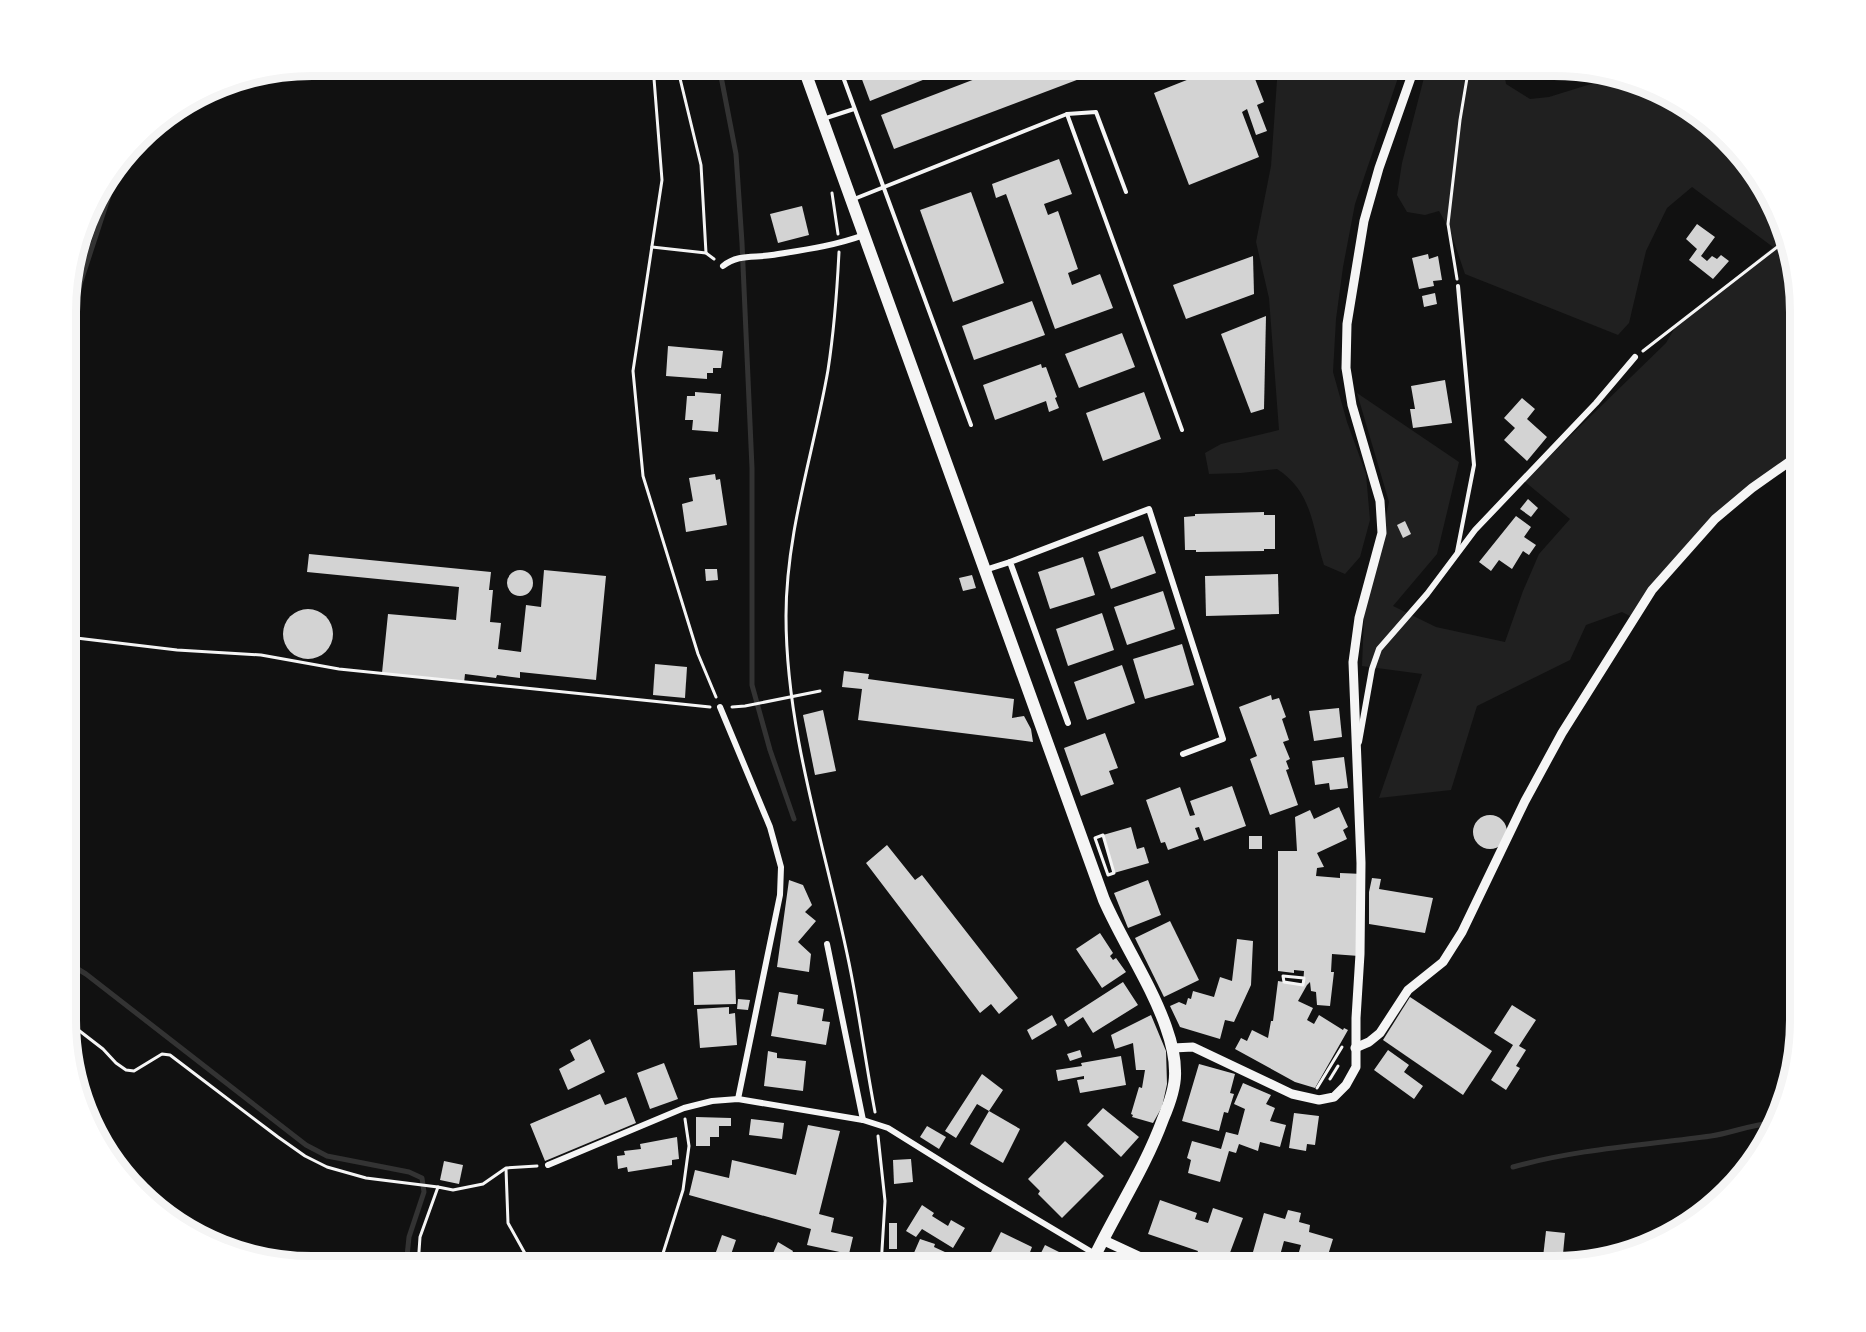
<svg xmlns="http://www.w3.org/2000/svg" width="1866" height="1332" font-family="'Noto Sans',sans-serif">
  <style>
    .green { fill: #202020 }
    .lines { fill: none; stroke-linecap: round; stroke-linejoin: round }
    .stream { stroke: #333; stroke-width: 5 }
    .building { fill: #d3d3d3 }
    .path { stroke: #f5f5f5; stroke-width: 3 }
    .service { stroke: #f5f5f5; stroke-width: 4 }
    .minor { stroke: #f5f5f5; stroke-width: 6 }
    .tertiary { stroke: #f5f5f5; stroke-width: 9 }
    .secondary { stroke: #f5f5f5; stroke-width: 10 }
    .primary { stroke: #f5f5f5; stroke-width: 12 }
    .rim { fill: none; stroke: #f5f5f5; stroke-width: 8 }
  </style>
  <rect width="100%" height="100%" fill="#111"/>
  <g class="green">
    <path d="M1278,66H1402L1355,204L1343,267L1336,319L1333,372L1347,422L1366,474L1370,520L1360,557L1345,574L1324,565C1312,527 1313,492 1277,469L1241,473L1209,474L1205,453L1221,444L1279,430L1269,298L1256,242L1271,166Z"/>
    <path d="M1427,66H1503L1506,84L1530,99L1549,97L1607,79L1638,84L1705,118L1774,203L1799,297V456L1712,520L1632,617L1622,612L1586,625L1570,660L1477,706L1451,790L1379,798L1422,674L1362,666L1364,616L1389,502L1357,393L1459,462L1437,554L1393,606L1436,627L1505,642L1523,591L1539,554L1570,519L1524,481L1666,343L1676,326L1773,247L1692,187L1667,208L1646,251L1629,323L1618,335L1465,274L1450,230L1439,211L1425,215L1407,212L1397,195L1402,163Z"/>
  </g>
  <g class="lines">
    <g class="stream">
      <path d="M719,66L736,154L742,243L752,468V685L770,750L794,819"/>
      <path d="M68,321L118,168"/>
      <path d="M68,963L86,974L306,1145L327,1156L409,1172L422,1178L424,1192L409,1237L406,1266"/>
      <path d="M1513,1167C1577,1149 1645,1145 1711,1136C1732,1133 1752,1124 1774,1123"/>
    </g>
  </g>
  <g class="building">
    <path d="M857,66H958L870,101Z"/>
    <path d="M1009,66L1111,67L894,149L881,115Z"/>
    <path d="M1222,66H1250L1264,102L1257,105L1267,131L1256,135L1247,109L1242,112L1259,157L1189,185L1154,93Z"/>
    <path d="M1059,159L1072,194L1044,204L1048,215L1058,211L1078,269L1068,273L1072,285L1100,274L1113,308L1055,329L1006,194L996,198L992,184Z"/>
    <path d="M971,192L1004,283L953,302L920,210Z"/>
    <path d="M802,206L809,235L778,243L770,214Z"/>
    <path d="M1697,224L1715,237L1701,256L1707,261L1712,256L1717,259L1721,255L1729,261L1713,279L1689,260L1697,249L1686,239Z"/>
    <path d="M1428,254L1429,259L1438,256L1442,280L1433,281L1434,286L1419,289L1412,258Z"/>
    <path d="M1253,256L1254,294L1186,319L1173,285Z"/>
    <path d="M1435,293L1437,304L1424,307L1422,296Z"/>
    <path d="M1032,301L1045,335L974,360L962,326Z"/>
    <path d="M1266,316L1264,409L1251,413L1221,334Z"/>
    <path d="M1122,333L1135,367L1079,388L1065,354Z"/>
    <path d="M668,346L723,351L721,368H713V373H707V379L666,376Z"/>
    <path d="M1041,364L1042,368L1046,367L1057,397L1055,398L1059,408L1049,412L1046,401L995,420L983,385Z"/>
    <path d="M1445,380L1452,423L1413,428L1410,409H1415L1411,386Z"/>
    <path d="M695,392L721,394L718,432L692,430L693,420H685L687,396H695Z"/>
    <path d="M1144,392L1161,439L1103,461L1086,413Z"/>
    <path d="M1522,398L1535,409L1527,419L1547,437L1527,461L1504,440L1515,428L1504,418Z"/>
    <path d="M715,474L716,480L720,479L727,525L686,532L682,504L693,501L689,478Z"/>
    <path d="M1528,499L1538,508L1531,517L1520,509Z"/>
    <path d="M1264,512V515H1275V549H1264V551L1196,552V550H1185L1184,517L1195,516V514Z"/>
    <path d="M1516,516L1531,527L1524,537L1536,545L1529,555L1523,551L1512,569L1499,560L1491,571L1479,562Z"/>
    <path d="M1405,521L1411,534L1403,538L1397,525Z"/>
    <path d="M1143,536L1156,573L1111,589L1098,552Z"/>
    <path d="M309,554L491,572L489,590H493L490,622L501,623L498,649L521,652L526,605L541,607L544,570L606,576L596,680L520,672V678L497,675L496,678L465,674L464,683L382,673L388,614L456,620L459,587L307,572Z"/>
    <path d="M1083,557L1095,595L1050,609L1038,572Z"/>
    <path d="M705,569H717L718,580L706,581Z"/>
    <circle cx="520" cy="583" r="13"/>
    <path d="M1278,574L1279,614L1206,616L1205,576Z"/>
    <path d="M972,575L976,588L963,591L959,578Z"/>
    <path d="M1163,591L1175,629L1127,645L1114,607Z"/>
    <circle cx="308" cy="634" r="25"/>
    <path d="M1102,613L1114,650L1068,666L1056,629Z"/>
    <path d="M1182,644L1194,685L1145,699L1133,659Z"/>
    <path d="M655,664L687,667L685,698L653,695Z"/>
    <path d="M1122,665L1135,703L1087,720L1074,682Z"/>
    <path d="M844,671L869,674L868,679L1014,699L1012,718L1024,716L1031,729L1033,742L858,720L862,689L842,687Z"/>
    <path d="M1271,695L1272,700L1279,698L1286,717L1282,719L1289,740L1283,742L1290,759L1286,761L1289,769L1286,770L1298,805L1270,815L1250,759L1257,756L1239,707Z"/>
    <path d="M1339,708L1342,737L1314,741L1309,711Z"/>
    <path d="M823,710L836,771L815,775L803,715Z"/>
    <path d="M1105,733L1118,768L1109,771L1114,784L1081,796L1064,748Z"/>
    <path d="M1344,757L1348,788L1330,790L1329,783L1315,785L1312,761Z"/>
    <path d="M1232,786L1246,826L1204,841L1199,827L1195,828L1199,839L1168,850L1165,842L1161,843L1146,800L1180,787L1190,816L1195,815L1190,801Z"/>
    <path d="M1339,807L1348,827L1343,830L1347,839L1317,853L1324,867L1317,868L1316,876L1340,878V873L1363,874L1359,956L1332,954L1331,972H1334L1330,1006L1317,1005L1316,992L1311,991L1310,982L1307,985L1298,1001L1313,1008L1307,1020L1314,1024L1319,1015L1343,1030L1344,1028L1348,1030L1315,1088L1295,1082L1235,1049L1241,1038L1247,1041L1252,1030L1268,1038L1271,1021H1273L1278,981L1303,985L1304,971L1294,970V973L1278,971V851H1297L1295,817L1310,810L1314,819Z"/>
    <circle cx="1490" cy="832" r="17"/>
    <path d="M1131,827L1137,849L1144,847L1149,863L1114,873L1103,835Z"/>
    <rect x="1249" y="836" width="13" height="13"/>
    <path d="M887,845L915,880L922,875L1018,998L999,1014L991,1004L980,1013L866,863Z"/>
    <path d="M1372,878L1381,879L1379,889L1433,898L1425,933L1369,924V892Z"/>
    <path d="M789,880L803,885L812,905L805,912L816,921L798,942L811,954L809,972L777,967Z"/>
    <path d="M1148,880L1161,915L1128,928L1114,893Z"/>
    <path d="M1170,921L1199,980L1164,997L1135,938Z"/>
    <path d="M1100,933L1113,953L1110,956L1113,960L1116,958L1126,972L1102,988L1076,949Z"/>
    <path d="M1237,939L1253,941L1251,985L1234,1022L1225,1020L1220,1039L1180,1027L1170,1006L1179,1002L1186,1005L1188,998L1191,999L1193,991L1214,997L1220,977L1232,981Z"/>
    <path d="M735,970L736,1004L694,1005L693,972Z"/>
    <path d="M1123,982L1138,1005L1093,1033L1083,1017L1068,1027L1064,1020Z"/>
    <path d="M779,992L798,995L797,1004L824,1009L822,1021L830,1022L826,1045L771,1036Z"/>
    <path d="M1410,997L1492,1051L1463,1095L1383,1040Z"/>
    <path d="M738,999L750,1000L748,1010L737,1009Z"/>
    <path d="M1512,1005L1536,1020L1519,1046L1526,1050L1516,1066L1520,1068L1506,1090L1491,1080L1513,1045L1494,1033Z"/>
    <path d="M729,1007V1014L735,1013L737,1045L700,1048L697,1009Z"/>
    <path d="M1052,1015L1057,1025L1032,1040L1027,1030Z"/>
    <path d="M1151,1015L1166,1051L1167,1084L1162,1107L1153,1123L1132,1117L1133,1115L1131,1114L1139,1087L1142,1088L1145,1070H1136L1133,1043L1115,1049L1111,1035Z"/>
    <path d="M590,1039L605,1072L568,1090L559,1069L575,1060L570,1050Z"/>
    <path d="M1080,1050L1082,1057L1070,1061L1067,1054Z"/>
    <path d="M1388,1050L1409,1065L1404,1072L1423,1086L1414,1099L1374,1070Z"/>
    <path d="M768,1051L777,1053V1058L806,1061L803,1091L764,1086Z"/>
    <path d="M1121,1056L1126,1085L1080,1093L1077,1080L1084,1079V1076L1058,1081L1056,1070L1082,1066L1081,1063Z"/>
    <path d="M664,1063L678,1099L650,1109L637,1073Z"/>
    <path d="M1199,1064L1235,1074L1230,1093L1234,1094L1228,1113L1224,1112L1219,1131L1182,1121Z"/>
    <path d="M982,1074L1003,1090L989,1111L977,1104L956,1138L945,1131Z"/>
    <path d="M1243,1083L1271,1095L1266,1104L1275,1108L1270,1121L1286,1125L1280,1147L1260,1142L1258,1151L1239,1144L1236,1153L1229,1151L1220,1182L1188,1173L1191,1160L1187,1158L1192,1141L1221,1149L1226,1132L1238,1135L1245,1109L1234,1104Z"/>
    <path d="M600,1094L605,1105L626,1097L636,1123L545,1161L530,1124Z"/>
    <path d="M1103,1108L1139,1137L1121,1157L1087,1125Z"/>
    <path d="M989,1111L1020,1129L1003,1163L970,1144Z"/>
    <path d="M1294,1113L1319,1116L1315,1145L1307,1144L1306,1151L1289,1148Z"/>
    <path d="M696,1117L731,1118V1126H719V1137H710V1146H696Z"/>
    <path d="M751,1119L784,1123L782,1139L749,1135Z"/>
    <path d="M808,1125L840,1131L819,1214L834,1218L831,1232L853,1237L849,1254L807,1245L811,1229L689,1195L695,1170L729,1178L732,1160L796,1175Z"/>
    <path d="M927,1126L946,1137L939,1149L920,1137Z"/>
    <path d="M677,1137L679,1159L672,1160V1165L628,1172L627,1167L618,1169L617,1156L625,1155L624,1151L641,1149L640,1144Z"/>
    <path d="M1065,1141L1104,1176L1062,1218L1038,1194L1040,1191L1028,1179Z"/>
    <path d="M911,1159L913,1182L894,1184L893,1160Z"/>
    <path d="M444,1161L463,1165L459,1184L440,1180Z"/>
    <path d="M1160,1200L1197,1213L1195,1219L1208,1223L1213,1208L1243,1218L1225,1266H1192L1198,1251L1148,1234Z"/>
    <path d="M922,1205L934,1213L932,1216L948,1226L951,1220L965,1228L953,1248L922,1229L916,1237L906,1231Z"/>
    <path d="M1288,1210L1301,1213L1299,1222L1310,1225L1309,1232L1333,1239L1328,1255L1335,1257L1332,1266H1295L1301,1245L1284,1241L1277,1266L1253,1260L1255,1253L1253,1252L1264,1213L1285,1219Z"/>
    <rect x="889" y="1223" width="8" height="26"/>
    <path d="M1546,1231L1565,1233L1562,1264L1542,1266Z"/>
    <path d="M1001,1232L1032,1247L1027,1260L1037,1266H984Z"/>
    <path d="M722,1235L736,1240L727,1266H711Z"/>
    <path d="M920,1239L935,1244L934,1247L958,1258L955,1266H902L903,1261L910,1262Z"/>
    <path d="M778,1242L793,1251L786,1266L771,1258Z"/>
    <path d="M1045,1245L1079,1262L1077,1266H1045L1037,1261Z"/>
  </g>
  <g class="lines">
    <g class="path">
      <path d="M653,66L662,180L633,371L643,476L698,654L716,697"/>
      <path d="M677,66L701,165L706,253"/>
      <path d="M832,193L838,234"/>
      <path d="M652,247L706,253L714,259"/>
      <path d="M839,252C837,292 834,331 828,370C814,451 786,532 786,616C786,737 828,855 851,973C860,1019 866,1065 875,1112"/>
      <path d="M74,260L93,202"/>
      <path d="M1457,279L1448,224L1460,120L1469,66"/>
      <path d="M1643,351L1781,244V226"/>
      <path d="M68,637L177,650L261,655L339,669L710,707"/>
      <path d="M732,707L745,706L820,691"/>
      <path d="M1103,835L1114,873L1108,875L1095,838Z"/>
      <path d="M1283,976L1304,978L1303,985L1284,982Z"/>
      <path d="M68,1022L103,1049L116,1063L126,1070L134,1071L162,1054L170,1055L278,1137L305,1156L327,1167L366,1178L438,1187"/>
      <path d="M1330,1079L1338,1066"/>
      <path d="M1317,1088L1342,1047"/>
      <path d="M878,1136L885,1201L881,1266"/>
      <path d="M506,1169L508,1223L532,1266"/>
      <path d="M418,1266L420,1237L438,1187L453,1190L483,1184L506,1168L537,1166"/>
      <path d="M659,1266L683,1190L689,1146L685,1119"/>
    </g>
    <g class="service">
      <path d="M839,66L971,425"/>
      <path d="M1067,114L1182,430"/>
      <path d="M823,119L854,109"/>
      <path d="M854,199L1067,114L1096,112L1126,192"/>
      <path d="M1457,552L1474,465L1458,286"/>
    </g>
    <g class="minor">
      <path d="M723,266C738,254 754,258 772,255C803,250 834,246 864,235"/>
      <path d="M985,570L1010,562"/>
      <path d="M720,707L770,827L781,867L780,895L738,1099"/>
      <path d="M1068,723L1010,562L1149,509L1223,739L1183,754"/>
      <path d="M1359,742L1372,669L1379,649L1427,594L1475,530L1596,403L1635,357"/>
      <path d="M827,944L863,1120"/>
      <path d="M548,1165L684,1108L712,1101L738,1099L863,1120L888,1128L981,1186L1095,1254"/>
    </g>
    <g class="tertiary">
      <path d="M1173,1048L1193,1047L1292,1094L1319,1100L1334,1097L1346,1085L1356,1067V1018L1360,954L1361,863L1353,662L1359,618L1382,533L1380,501L1352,405L1346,368L1347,324L1364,221L1379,168L1415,66"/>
      <path d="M1355,1048L1369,1042L1380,1033L1408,990L1443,962L1462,932L1525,801L1562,733L1652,590L1715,519L1752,488L1799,455"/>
    </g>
    <path class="secondary" d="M1103,1240L1159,1266"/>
    <path class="primary" d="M803,66L1104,900C1123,943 1151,984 1166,1027C1171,1041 1175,1056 1175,1071C1176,1087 1169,1105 1163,1119C1144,1171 1113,1216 1090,1266"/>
  </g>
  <path d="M0 0H1866V1332H0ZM312 76H1554A236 236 0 0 1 1790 312V1020A236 236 0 0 1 1554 1256H312A236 236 0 0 1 76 1020V312A236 236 0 0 1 312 76Z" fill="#fff" fill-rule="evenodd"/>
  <path class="rim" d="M312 76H1554A236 236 0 0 1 1790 312V1020A236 236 0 0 1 1554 1256H312A236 236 0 0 1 76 1020V312A236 236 0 0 1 312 76Z"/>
</svg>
